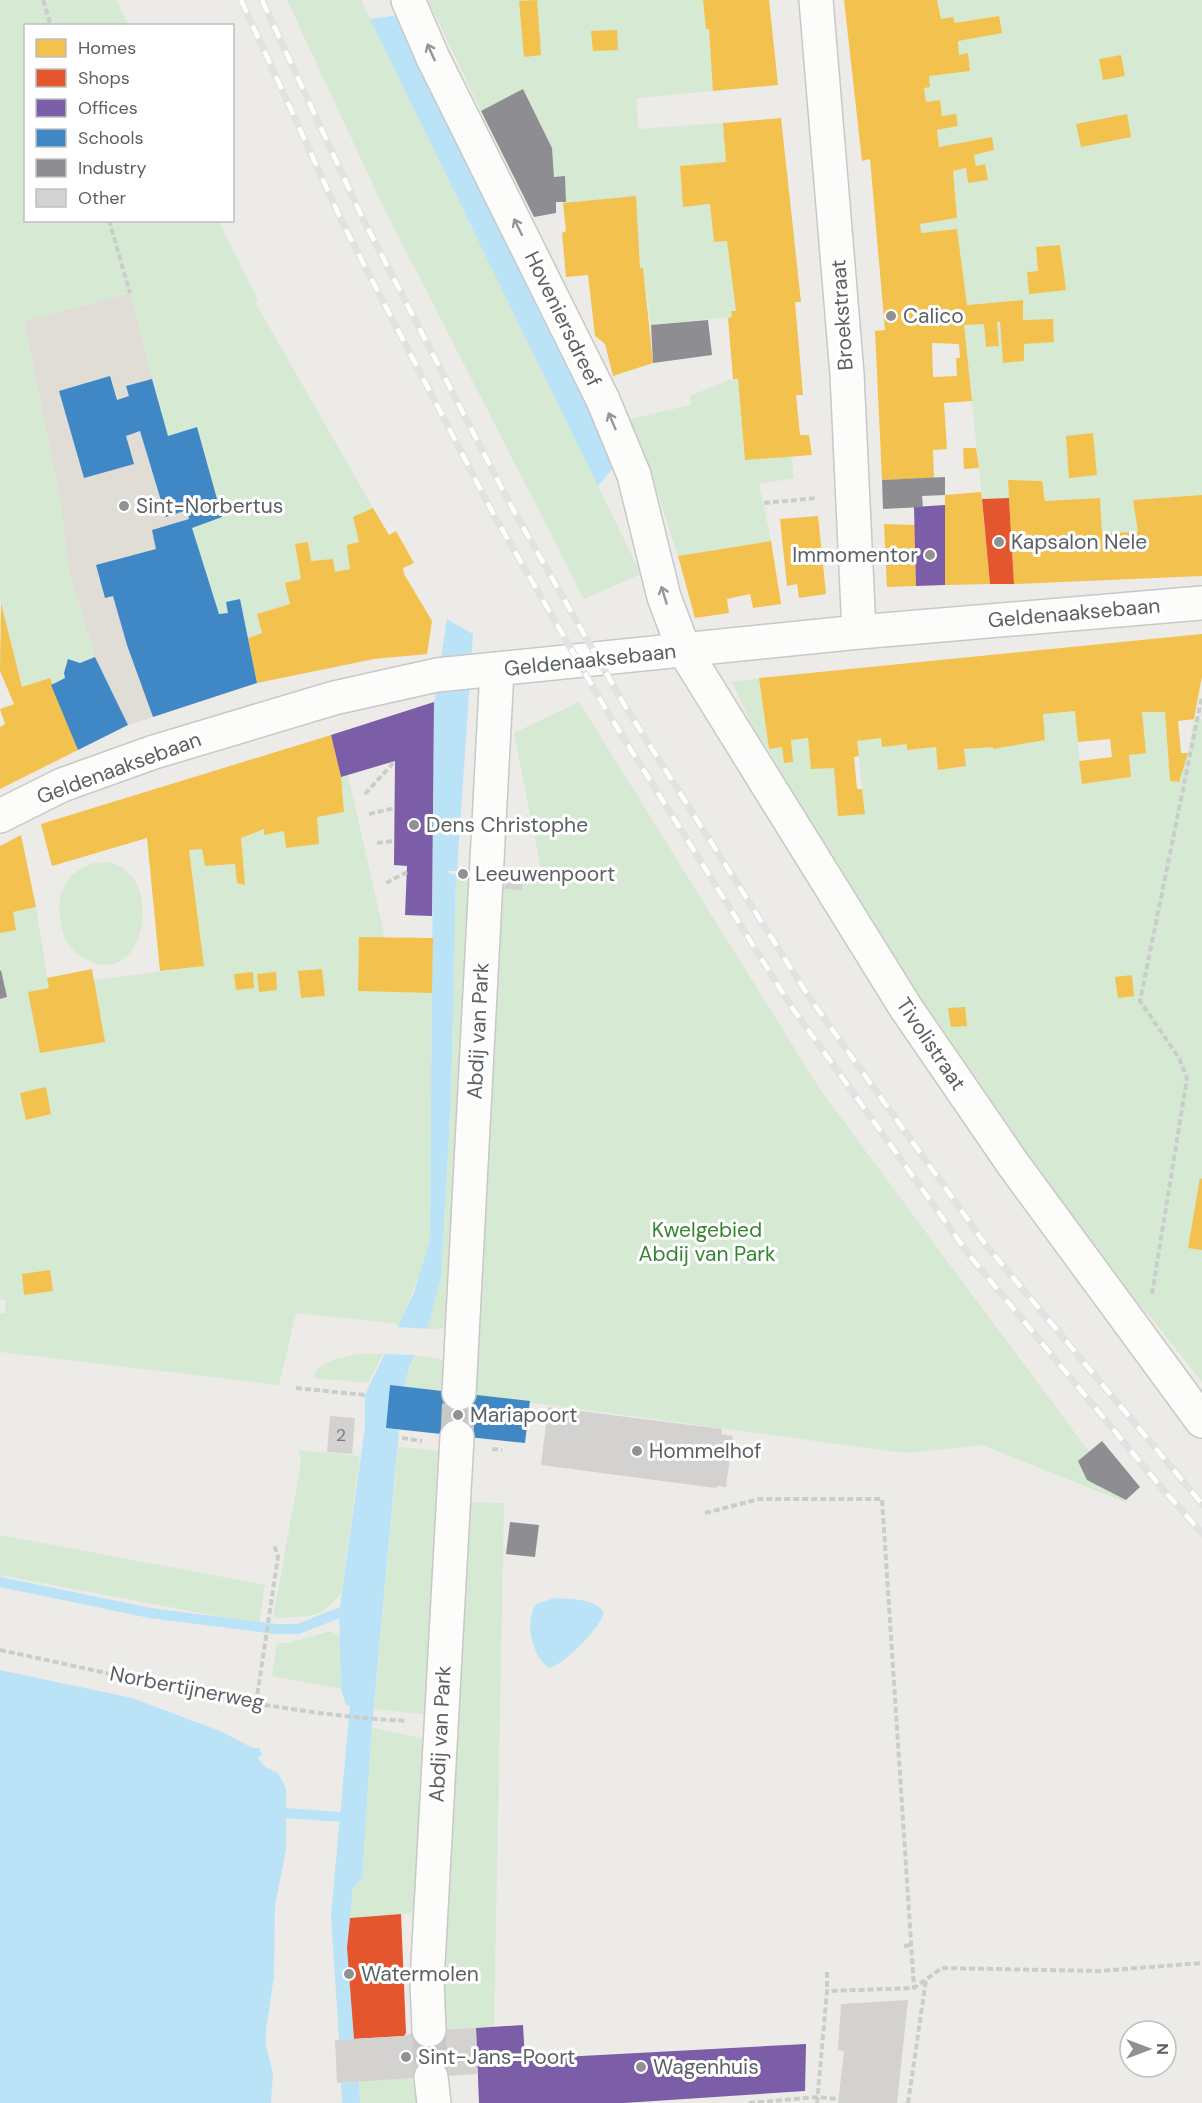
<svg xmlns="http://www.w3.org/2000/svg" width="1202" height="2103" font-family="'DM Sans',sans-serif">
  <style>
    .education { fill: #e0ddd7 }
    .green { fill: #d6e9d2; fill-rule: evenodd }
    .water { fill: #bae3f8 }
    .pier { fill: #edebe7 }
    .homes { fill: #f2c14e; fill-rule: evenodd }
    .shops { fill: #e4572e }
    .offices { fill: #7b5ea7 }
    .schools { fill: #3f88c5 }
    .industry { fill: #8d8d92 }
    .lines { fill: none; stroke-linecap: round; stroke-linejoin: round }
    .stream { stroke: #bae3f8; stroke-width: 10 }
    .building { fill: #d3d2d0 }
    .minor-tunnel { stroke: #c9c8c6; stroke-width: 33; stroke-dasharray: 33 16; stroke-linecap: butt }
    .minor-casing { stroke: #c8c8c8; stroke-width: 36 }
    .tertiary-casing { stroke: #c8c8c8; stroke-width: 36 }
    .path { stroke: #c9ceca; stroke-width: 4; stroke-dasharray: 6 3; stroke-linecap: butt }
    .minor { stroke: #fcfcfb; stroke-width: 33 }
    .tertiary { stroke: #fcfcfb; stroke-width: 33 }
    .rail-casing { stroke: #e3e2e2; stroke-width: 7 }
    .rail { stroke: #fff; stroke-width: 4.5; stroke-dasharray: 14; stroke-linecap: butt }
    .oneway { stroke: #94979a }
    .poi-dot { fill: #8f9192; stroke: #fff; stroke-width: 2 }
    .labels { text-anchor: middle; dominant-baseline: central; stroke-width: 6; stroke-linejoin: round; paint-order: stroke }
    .number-label { font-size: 18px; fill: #7b7e81 }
    .street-label { font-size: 21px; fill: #5c6165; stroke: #fff }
    .poi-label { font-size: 21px; fill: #5c6165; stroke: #fff; text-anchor: start }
    .park-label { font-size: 21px; fill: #378434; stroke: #fff }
  </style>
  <rect width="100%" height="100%" fill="#edebe7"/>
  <path class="education" d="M130,293L192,528L219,614L153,717L128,725L95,657L68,568L61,503L24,321Z"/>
  <g class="green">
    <path d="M0,0H117L128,25L26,26V220L218,221L258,300L255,302L373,508L353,518L359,542L350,569L335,572L333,559L311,561L308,542L295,544L301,579L285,583L290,604L257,614L262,633L248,638L239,599L227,602L228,613L219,614L192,528L221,516L197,427L168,436L130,293L24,321L61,503L68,568L95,657L80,663L68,659L64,673L65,678L51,685L22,687L0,600Z"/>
    <path d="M287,0H361L641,574L584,599L381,202Z"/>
    <path d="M428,0H703L706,29H709L713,91L637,98L638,129L723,123L726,162L680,167L683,207L710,204L714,242L727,241L736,311H731L732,317L651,325L643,269L640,268L636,196L566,203L565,176L554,177L552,148L523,89L481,111Z"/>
    <path d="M937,0H1202V495L1134,500L1138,532L1102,533L1100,498L1045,501L1042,481L1008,480L1009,498L982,499L964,325L984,324L986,347L999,346L997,322H1000L1003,363L1024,361V344L1054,342L1053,319L1023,320L1022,300L967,305L957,229L921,233L920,224L957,218L953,171L966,168L968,183L988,180L985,164L976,166L974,155L993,150L992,137L939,147L937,130L958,126L956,114L942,116L940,100L926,102L924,88L929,76L970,71L968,54L959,55L958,41L999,16L955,23L953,17L941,19ZM1121,55L1125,76L1103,79L1099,59ZM1060,245L1065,290L1029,293L1027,272L1038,271L1036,247Z"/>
    <path d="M738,379L745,460L791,456L794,478L759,484L771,541L678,556L645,455L630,419L691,405L690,396L729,380Z"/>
    <path d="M759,678L769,749L782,747L784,763L793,762L791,740L808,738L811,769L834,768L865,814L857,741L881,738L882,747L907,744V750L936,747L938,770L965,766L964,749L993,747V749L1045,740L1043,714L1075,711L1082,784L1131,777L1129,755L1146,752L1142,712H1165L1170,781L1178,782L1188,753L1194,719H1202V1382L1148,1314L1131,1305L1001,1130L774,773L783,776L750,721L732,682Z"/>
    <path d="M579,702L821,1091L1127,1503L982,1445L905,1453L475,1395L501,876L505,875V889L522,890L524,874H542L514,733Z"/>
    <path d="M348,775L385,938L359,937L358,991L432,993L430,1240L426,1260L399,1324L296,1313L279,1385L0,1352V1313L5,1314L6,1300L0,1299V999L7,997L0,966V933L13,912L36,907L49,988L28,992L40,1053L104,1042L94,980L204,966L189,850L202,849L205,866L235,864L237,883L245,885L241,838L264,829V835L284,831L286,848L318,844L317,817L344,812L341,777ZM45,1087L51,1114L27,1120L21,1093Z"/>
    <path d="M93,863C99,863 107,862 112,863C166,879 144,990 87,960C76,954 67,945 63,933C54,899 60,876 93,863Z"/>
    <path d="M456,874H472L450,1321L443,1328L427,1330L441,1278L451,1098Z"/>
    <path d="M358,1354H383L368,1383L313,1378C319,1360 341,1358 358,1354Z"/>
    <path d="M414,1356L438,1358L448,1365L445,1391L404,1387Z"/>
    <path d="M398,1447L444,1451L430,1715L374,1709Z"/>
    <path d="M299,1450L360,1456L341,1594L322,1612L309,1616L273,1618L301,1463Z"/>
    <path d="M469,1502L504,1503L494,2027L439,2030L444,1986Z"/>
    <path d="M0,1535L265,1585L259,1624L0,1575Z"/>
    <path d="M331,1631L340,1637L341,1689L272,1676L277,1643H289Z"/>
    <path d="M374,1728L429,1740L420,1912L350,1918L353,1888L362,1879L372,1730Z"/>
    <path d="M420,2078L421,2103H360L359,2081Z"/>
  </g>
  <g class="water">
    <path d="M399,15L566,356L615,466L598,486L370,19Z"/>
    <path d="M447,619L473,634L457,871H449V874H456L451,1098L441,1278L427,1330L410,1365L404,1387L390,1386L386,1428L399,1430L372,1727L362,1879L353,1888L347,1948L354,2039L339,2040L331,1915L350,1706L346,1705L341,1689L339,1613L365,1427V1395L415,1290L430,1240L434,704Z"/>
    <path d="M554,1598C570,1599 594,1598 604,1612C602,1626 563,1666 549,1668C532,1657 524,1621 536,1604Z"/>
    <path d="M0,1670L132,1698L220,1731L253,1748H259L262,1754L258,1758L265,1767L278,1773L286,1788V1849L275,1906L274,1976L266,2030V2045L273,2075L271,2103H0Z"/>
    <path d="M359,2081L360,2103H342L341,2083Z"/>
  </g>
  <path class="pier" d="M394,1327L430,1329L418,1355L379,1354Z"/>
  <g class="homes">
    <path d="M537,0L541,55L524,57L519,1Z"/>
    <path d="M703,0H769L778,85L713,91L709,29H706Z"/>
    <path d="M844,0H937L941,19L953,17L955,23L999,16L1002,33L958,41L959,55L968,53L970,71L929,76L930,87L924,88L926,102L940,100L942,116L956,114L958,126L937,130L939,147L992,137L994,150L974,155L976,166L985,164L988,180L968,183L966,168L953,171L957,218L920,224L921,233L957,229L967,305L1023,300V320L1053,319L1054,342L1024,344V361L1003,363L1000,322H997L999,346L986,347L984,324L964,325L972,401L944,403L947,449L933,450L934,478L882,480L875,331L885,330L870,159L862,161ZM932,343L959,344L960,358H956L957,376L933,377Z"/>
    <path d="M617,30L618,50L593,51L591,31Z"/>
    <path d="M1121,55L1125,76L1103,80L1099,59Z"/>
    <path d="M1127,114L1131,137L1081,147L1076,124Z"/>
    <path d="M781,118L801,302H795L803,395H796L800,435H809L812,455L745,460L738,379H733L728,318L732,317L731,311H736L727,241L714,242L710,204L683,207L680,166L726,162L723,123Z"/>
    <path d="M636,196L640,268H643L653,363L613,376L605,344L595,336L588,275L566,277L562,233L566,231L563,203Z"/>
    <path d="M1060,245L1066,290L1029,294L1027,272L1038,271L1036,247Z"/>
    <path d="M1093,433L1097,475L1069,478L1066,436Z"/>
    <path d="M963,448H976L979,468L964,469Z"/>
    <path d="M1008,480L1042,481L1045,501L1100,498L1102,533L1138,532L1133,500L1202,495V576L1014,584Z"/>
    <path d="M981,492L990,584L945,585V495Z"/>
    <path d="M373,508L389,535L396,531L414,563L403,568L404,574L432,621L427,654L374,659L257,683L248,638L262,633L257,614L290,604L285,583L301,579L295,544L308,542L311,561L333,559L335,572L350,569L347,545L359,542L353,517Z"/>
    <path d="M818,516L826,594L799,598L797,584L787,586L780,519Z"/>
    <path d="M884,524L915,525L916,586L887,587Z"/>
    <path d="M771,541L781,604L753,608L750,594L727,599L729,613L695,618L678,556Z"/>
    <path d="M1,603L22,687L50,678L78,750L0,789V727L5,724L0,709L14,704L0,671Z"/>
    <path d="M1202,634V676L1194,719L1178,721L1181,753H1188L1179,782L1170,781L1165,712H1142L1146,753L1129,755L1131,777L1082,784L1079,761L1112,757L1110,739L1078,742L1075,711L1043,714L1045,740L993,749V747L964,749L966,766L938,770L936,747L907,750V744L882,747L881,738L857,741L859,756L854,757L857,789H862L865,814L838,816L834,768L811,769L808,738L791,740L793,762L784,763L782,747L769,749L759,678Z"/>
    <path d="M331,735L341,777L344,812L317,817L319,844L286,848L284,831L264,835V829L241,838L245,885L237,883L235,864L205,866L202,849L189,850L204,966L160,971L147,838L52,866L41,824Z"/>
    <path d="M21,835L36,907L13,912L16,930L0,933V846Z"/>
    <path d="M359,937L433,938L432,993L358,991Z"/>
    <path d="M92,969L105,1042L40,1053L28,992L49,988L47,978Z"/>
    <path d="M322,969L325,996L301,998L298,971Z"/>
    <path d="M253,972L254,988L236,990L234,974Z"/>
    <path d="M276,972L277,990L259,992L257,974Z"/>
    <path d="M1132,975L1134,996L1118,998L1115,977Z"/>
    <path d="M965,1007L967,1026L951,1027L948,1008Z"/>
    <path d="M46,1087L51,1114L26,1120L20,1093Z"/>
    <path d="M1200,1178L1202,1179V1250L1188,1248Z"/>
    <path d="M50,1270L53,1291L24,1295L22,1274Z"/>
  </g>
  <g class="shops">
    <path d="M1009,498L1014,584H990L982,499Z"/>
    <path d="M401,1914L406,2033L404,2036L354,2039L347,1948L350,1918Z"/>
  </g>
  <g class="offices">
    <path d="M945,505V585L916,586L914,507Z"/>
    <path d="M434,702L432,916L405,915L407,866L394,865L395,761L341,777L331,735Z"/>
    <path d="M523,2025L525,2059L806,2044L805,2091L624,2103H479L476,2028Z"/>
  </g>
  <g class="schools">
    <path d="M110,376L117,400L129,396L126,386L152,379L168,436L197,427L222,517L192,528L219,614L228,613L226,602L240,599L257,683L153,717L127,645L113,596L105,598L96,565L156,549L152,530L189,519L187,510L166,517L140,431L126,436L134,464L84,478L59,391Z"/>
    <path d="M95,657L128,725L78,750L51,685L65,678L64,673L68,659L80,663Z"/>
    <path d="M390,1385L530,1401L525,1443L386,1428Z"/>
  </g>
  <g class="industry">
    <path d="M523,89L552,148L554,177L565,176L566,202H556V213L534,217L481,111Z"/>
    <path d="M708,320L712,355L653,363L651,325Z"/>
    <path d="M945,477V495L922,496L923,507L883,509L882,480Z"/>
    <path d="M1,970L7,997L0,999V971Z"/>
    <path d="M1102,1441L1140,1487L1126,1500L1087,1480L1078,1461Z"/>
    <path d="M510,1522L539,1525L535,1557L506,1554Z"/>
  </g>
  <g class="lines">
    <g class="stream">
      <path d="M0,1582L150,1613L275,1629H298L339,1613"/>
      <path d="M286,1813L340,1817"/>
    </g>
  </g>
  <g class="building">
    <path d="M498,872H524L522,890L505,889V875L501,876Z"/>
    <path d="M548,1407L722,1429L721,1434L733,1436L726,1487L717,1486L716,1488L541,1465Z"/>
    <path d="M330,1416L355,1418L352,1454L327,1452Z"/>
    <path d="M908,2000L897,2103H838L844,2051L838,2050L841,2004Z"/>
    <path d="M476,2028L477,2074L337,2083L335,2040L404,2036L416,2031Z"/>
  </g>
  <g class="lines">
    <g class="minor-tunnel">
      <path d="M457,1437L459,1393"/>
      <path d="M429,2030L431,2077"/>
    </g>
    <g class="minor-casing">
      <g id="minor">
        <path d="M408,0L433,58L603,400L634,475L664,597L684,650L906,1008L1013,1164L1202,1421"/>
        <path d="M816,0L847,374L859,632"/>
        <path d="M459,1393L497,670"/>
        <path d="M429,2030L427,1982L457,1437"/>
        <path d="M431,2077L434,2103"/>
      </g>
    </g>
    <g class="tertiary-casing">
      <path id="tertiary" d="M0,816L62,785L154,752L334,698L437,675L859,632L1202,603"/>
    </g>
    <g class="path">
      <path d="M43,0L51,26"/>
      <path d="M109,220L130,293"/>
      <path d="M764,503L817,498"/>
      <path d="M365,794L395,761"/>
      <path d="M369,814L395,808"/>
      <path d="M377,843L395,841"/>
      <path d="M386,883L407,872"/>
      <path d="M1152,1294L1187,1078L1179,1058L1140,1001L1202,696"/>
      <path d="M296,1388L365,1395"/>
      <path d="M402,1438L422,1441"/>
      <path d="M492,1449L502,1450"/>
      <path d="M705,1513L759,1499H882L914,1988"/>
      <path d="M0,1650C134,1678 270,1714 407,1721"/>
      <path d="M256,1703L278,1557L274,1544"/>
      <path d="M904,1946L911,1945"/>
      <path d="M827,1972V1991"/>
      <path d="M749,2103L818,2097L838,2099"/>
      <path d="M817,2103L827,1991L914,1988L942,1968L1099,1971L1202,1963"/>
      <path d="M908,2103L926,1980"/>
    </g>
    <use href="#minor" class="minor"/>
    <use href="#tertiary" class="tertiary"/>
    <g class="rail-casing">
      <g id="rail">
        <path d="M241,0L344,226L495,517L608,713L791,1006L970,1256L1160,1486L1202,1533"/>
        <path d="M262,0L362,217L511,506L625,706L809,997L986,1245L1202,1504"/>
      </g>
    </g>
    <use href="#rail" class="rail"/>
  </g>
  <defs><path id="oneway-shaft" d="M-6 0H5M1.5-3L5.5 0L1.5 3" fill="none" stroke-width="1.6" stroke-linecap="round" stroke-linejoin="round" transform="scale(1.5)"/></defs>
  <g class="oneway">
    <use href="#oneway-shaft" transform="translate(431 52) rotate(-114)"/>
    <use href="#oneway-shaft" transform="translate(518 227) rotate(-116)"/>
    <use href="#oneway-shaft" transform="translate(612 421) rotate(-113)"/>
    <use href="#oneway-shaft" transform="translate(664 595) rotate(-107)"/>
  </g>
  <g class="poi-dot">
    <circle cx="891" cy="316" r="6"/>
    <circle cx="124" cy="506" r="6"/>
    <circle cx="999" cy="542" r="6"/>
    <circle cx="930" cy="555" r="6"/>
    <circle cx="414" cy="825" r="6"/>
    <circle cx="463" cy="874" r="6"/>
    <circle cx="458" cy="1415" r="6"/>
    <circle cx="637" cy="1451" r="6"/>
    <circle cx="349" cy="1974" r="6"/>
    <circle cx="406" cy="2057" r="6"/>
    <circle cx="641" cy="2067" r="6"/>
  </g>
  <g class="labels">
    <g class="number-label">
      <text x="341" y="1435">2</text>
    </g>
    <g class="street-label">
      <text transform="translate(842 315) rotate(-94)">Broekstraat</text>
      <text transform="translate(563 319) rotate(64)">Hoveniersdreef</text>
      <text transform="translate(1074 613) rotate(-5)">Geldenaaksebaan</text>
      <text transform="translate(590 660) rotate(-6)">Geldenaaksebaan</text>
      <text transform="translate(119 768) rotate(-20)">Geldenaaksebaan</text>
      <text transform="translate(478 1031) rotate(-87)">Abdij van Park</text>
      <text transform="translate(931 1044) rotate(56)">Tivolistraat</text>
      <text transform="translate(187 1688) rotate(11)">Norbertijnerweg</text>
      <text transform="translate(440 1734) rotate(-87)">Abdij van Park</text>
    </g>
    <g class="poi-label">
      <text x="903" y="316">Calico</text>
      <text x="136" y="506">Sint-Norbertus</text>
      <text x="1011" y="542">Kapsalon Nele</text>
      <text x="918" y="555" text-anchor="end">Immomentor</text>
      <text x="426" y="825">Dens Christophe</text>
      <text x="475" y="874">Leeuwenpoort</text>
      <text x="470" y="1415">Mariapoort</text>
      <text x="649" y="1451">Hommelhof</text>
      <text x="361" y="1974">Watermolen</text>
      <text x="418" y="2057">Sint-Jans-Poort</text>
      <text x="653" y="2067">Wagenhuis</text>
    </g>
    <g class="park-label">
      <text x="707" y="1230">Kwelgebied<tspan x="707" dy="24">Abdij van Park</tspan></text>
    </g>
  </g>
  <rect x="24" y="24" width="210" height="198" fill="#ffffff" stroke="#bec0c1" stroke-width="1.5"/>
  <rect x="36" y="39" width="30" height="18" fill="#f2c14e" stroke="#bec0c1" stroke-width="1.5"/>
  <text x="78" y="54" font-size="18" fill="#5c6165">Homes</text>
  <rect x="36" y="69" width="30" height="18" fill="#e4572e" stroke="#bec0c1" stroke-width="1.5"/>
  <text x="78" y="84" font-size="18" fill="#5c6165">Shops</text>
  <rect x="36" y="99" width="30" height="18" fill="#7b5ea7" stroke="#bec0c1" stroke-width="1.5"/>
  <text x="78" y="114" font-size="18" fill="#5c6165">Offices</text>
  <rect x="36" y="129" width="30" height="18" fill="#3f88c5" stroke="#bec0c1" stroke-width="1.5"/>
  <text x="78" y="144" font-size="18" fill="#5c6165">Schools</text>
  <rect x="36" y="159" width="30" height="18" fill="#8d8d92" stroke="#bec0c1" stroke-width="1.5"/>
  <text x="78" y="174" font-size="18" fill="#5c6165">Industry</text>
  <rect x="36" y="189" width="30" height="18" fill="#d3d2d0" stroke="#bec0c1" stroke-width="1.5"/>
  <text x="78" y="204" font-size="18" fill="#5c6165">Other</text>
  <g transform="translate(1148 2049) rotate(90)"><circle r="28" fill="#ffffff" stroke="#bec0c1" stroke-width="1.5"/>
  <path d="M0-4.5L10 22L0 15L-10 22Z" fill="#8f9192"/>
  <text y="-9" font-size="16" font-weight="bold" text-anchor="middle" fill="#5c6165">N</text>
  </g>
</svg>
